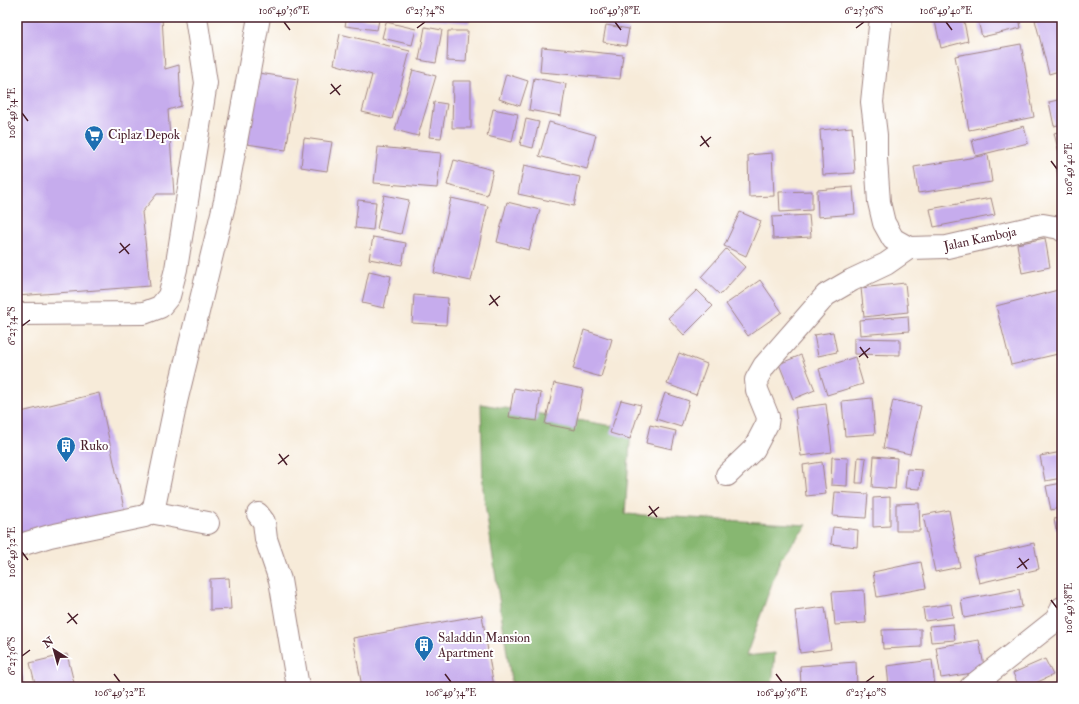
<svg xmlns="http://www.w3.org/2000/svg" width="1079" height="704" font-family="'IM FELL Double Pica',serif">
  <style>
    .forest { fill: #87b771; stroke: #686b4e }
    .building { fill: #c6aced }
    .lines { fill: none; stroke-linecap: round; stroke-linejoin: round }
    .minor-casing { stroke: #a08582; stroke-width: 24 }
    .minor { stroke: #fff; stroke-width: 22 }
    .ticks { fill: none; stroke: #4a1f2b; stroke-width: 1.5 }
    .labels { text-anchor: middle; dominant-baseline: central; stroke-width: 4; stroke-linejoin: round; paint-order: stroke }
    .poi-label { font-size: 13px; fill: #4a1f2b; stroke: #fff; text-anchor: start }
    .street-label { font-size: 13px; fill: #4a1f2b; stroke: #fff }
    .neatline { fill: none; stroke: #4a1f2b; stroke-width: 1.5 }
    .ticks-label { font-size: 10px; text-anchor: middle; fill: #4a1f2b }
  </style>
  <rect width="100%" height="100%" fill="#fff"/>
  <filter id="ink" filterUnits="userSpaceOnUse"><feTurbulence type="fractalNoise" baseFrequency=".025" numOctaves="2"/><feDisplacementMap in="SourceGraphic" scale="8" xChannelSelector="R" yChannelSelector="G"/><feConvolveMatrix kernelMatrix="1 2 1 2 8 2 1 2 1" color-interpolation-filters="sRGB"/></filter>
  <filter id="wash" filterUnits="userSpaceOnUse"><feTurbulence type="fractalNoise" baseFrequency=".012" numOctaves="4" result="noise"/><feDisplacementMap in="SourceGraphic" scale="16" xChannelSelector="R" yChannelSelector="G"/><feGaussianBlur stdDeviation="0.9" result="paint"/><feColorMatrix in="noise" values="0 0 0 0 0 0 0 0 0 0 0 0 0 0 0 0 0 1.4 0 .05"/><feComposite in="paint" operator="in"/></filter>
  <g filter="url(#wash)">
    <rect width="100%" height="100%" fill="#f7ebd9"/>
    <path class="forest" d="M481,404L631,429L625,514L807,525L781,558L746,656L775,653L772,687H512L483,490Z"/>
    <g id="blocks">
      <g class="building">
        <path d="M17,17H162L165,69L179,65L181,106L168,110L174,194H157L142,212L150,286L17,296Z"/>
        <path d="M347,17L379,20L377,30L345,26Z"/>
        <path d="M424,17H470L469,23L424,19Z"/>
        <path d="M934,17H963L968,41L941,48Z"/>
        <path d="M977,17H1019L1021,28L982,37Z"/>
        <path d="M1047,17H1062V70L1049,74L1035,20Z"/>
        <path d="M386,22L416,29L412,45L382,38Z"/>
        <path d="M606,25L629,29L626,46L603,42Z"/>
        <path d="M425,27L442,30L436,63L419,60Z"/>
        <path d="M448,31H468L466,62L447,61Z"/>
        <path d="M340,34L410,51L392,119L362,112L372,75L334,64Z"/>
        <path d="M1021,44L1034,117L969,130L955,56Z"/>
        <path d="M542,47L623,55L620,79L540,72Z"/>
        <path d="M413,70L436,76L418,136L395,130Z"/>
        <path d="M259,73L298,79L286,150L247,144Z"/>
        <path d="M506,74L528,81L520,106L499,99Z"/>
        <path d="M534,78L566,84L561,116L529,110Z"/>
        <path d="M453,81H471V128H452Z"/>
        <path d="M1062,99V124L1054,126L1049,102Z"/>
        <path d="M434,102L447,104L441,138L429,137Z"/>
        <path d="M493,109L518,114L512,142L487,136Z"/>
        <path d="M526,119L539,122L533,148L520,145Z"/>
        <path d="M549,122L596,135L587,169L539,156Z"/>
        <path d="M1024,126L1028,143L976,156L972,140Z"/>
        <path d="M852,127L855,173L823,175L820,130Z"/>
        <path d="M1062,131V156L1060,157L1054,133Z"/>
        <path d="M304,138L332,142L327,171L301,167Z"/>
        <path d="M378,147L441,153L437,188L374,183Z"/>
        <path d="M772,153L774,196L749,197L748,155Z"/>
        <path d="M988,155L992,182L918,193L914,167Z"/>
        <path d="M454,160L493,170L487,195L447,185Z"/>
        <path d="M1062,164V190H1061L1056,166Z"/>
        <path d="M524,165L580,177L574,206L518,194Z"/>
        <path d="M853,187L855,214L818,217L817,190Z"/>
        <path d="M812,191V210L780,212L779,192Z"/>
        <path d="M384,195L409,200L401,234L377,229Z"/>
        <path d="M451,198L488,206L471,281L434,273Z"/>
        <path d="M991,198L995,215L934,227L930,209Z"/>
        <path d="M358,200L376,202L373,230L355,228Z"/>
        <path d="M507,202L540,210L529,250L497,242Z"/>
        <path d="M740,212L761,221L746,256L724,246Z"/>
        <path d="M809,215L811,237L773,239L772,217Z"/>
        <path d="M373,237L406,243L402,265L369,259Z"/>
        <path d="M1045,238L1050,267L1022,273L1017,244Z"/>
        <path d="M726,249L745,267L720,295L701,277Z"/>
        <path d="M369,271L391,276L384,308L362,303Z"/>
        <path d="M760,280L782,312L748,336L726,304Z"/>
        <path d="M905,283L908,312L864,317L861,288Z"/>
        <path d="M697,290L713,306L684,335L668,318Z"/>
        <path d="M1058,290L1062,307V353L1011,365L996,306Z"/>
        <path d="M414,295L448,298L446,325L412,323Z"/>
        <path d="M908,316L909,331L860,335L859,320Z"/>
        <path d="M584,330L612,339L601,377L573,369Z"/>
        <path d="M833,332L837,352L818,356L814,335Z"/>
        <path d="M854,338L900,339V355L854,354Z"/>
        <path d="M679,353L707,364L696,395L667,384Z"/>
        <path d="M801,355L815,390L793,399L779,364Z"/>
        <path d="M855,357L863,384L827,395L819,369Z"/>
        <path d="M554,383L583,389L575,430L545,424Z"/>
        <path d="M514,388L541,393L537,421L509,417Z"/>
        <path d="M99,393L125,513L17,538V413Z"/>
        <path d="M665,393L689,401L681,427L656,419Z"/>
        <path d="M872,398L875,434L845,436L842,401Z"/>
        <path d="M621,400L641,405L630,439L610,433Z"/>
        <path d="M893,400L921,406L910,454L883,448Z"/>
        <path d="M826,404L832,452L801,456L795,408Z"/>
        <path d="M650,425L676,431L672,449L646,443Z"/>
        <path d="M1062,452V478L1045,481L1040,456Z"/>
        <path d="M874,456L897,458L895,489L872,487Z"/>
        <path d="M832,457L848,458L847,486L831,485Z"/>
        <path d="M858,457L866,458L863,483H856Z"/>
        <path d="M822,462L826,494L806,496L803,465Z"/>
        <path d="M907,469L922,470L920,489L905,488Z"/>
        <path d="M1062,483V507L1051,510L1046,486Z"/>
        <path d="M835,492L868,494L866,518L833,516Z"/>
        <path d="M890,497V526L873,527V498Z"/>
        <path d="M919,503L920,531H896V504Z"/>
        <path d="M949,510L960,567L935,572L923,515Z"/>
        <path d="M1062,518V529L1056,530L1054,519Z"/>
        <path d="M833,527L858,530L857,547L831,544Z"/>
        <path d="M1034,543L1039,569L979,583L973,557Z"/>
        <path d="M921,562L926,588L877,597L873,572Z"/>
        <path d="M229,578L231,609L210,610V579Z"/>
        <path d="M1019,589L1022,607L964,618L961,600Z"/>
        <path d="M864,590L866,623L835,625L832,592Z"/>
        <path d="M951,604L953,617L925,621L923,608Z"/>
        <path d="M825,607L831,649L800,653L795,611Z"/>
        <path d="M482,615L494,687H362L353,638Z"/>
        <path d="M953,624L955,640L931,642L929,626Z"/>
        <path d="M921,629V647L883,649L882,630Z"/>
        <path d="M979,640L985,671L941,678L936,647Z"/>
        <path d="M17,645H18L25,687H17Z"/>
        <path d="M67,654L75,687H36L30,663Z"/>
        <path d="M1045,659L1053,675L1027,687H1019L1013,673Z"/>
        <path d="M932,660L935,687H889L887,666Z"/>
        <path d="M856,662L857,687H801L800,666Z"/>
      </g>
    </g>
  </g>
  <g filter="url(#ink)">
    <use href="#blocks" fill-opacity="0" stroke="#a08582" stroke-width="1"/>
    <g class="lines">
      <g class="minor-casing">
        <g id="minor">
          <path d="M881,17L872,102L876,135V159L879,202L884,223L893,239L909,248L947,247L1043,225L1060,228L1062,230"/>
          <path d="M17,314L144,313L160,307L169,296L176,269L206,83L196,17"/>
          <path d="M727,475L754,449L767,424L768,417L757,390L756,380L764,366L826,295L852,280L886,264L909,248"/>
          <path d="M150,512L208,523"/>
          <path d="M258,514L264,522L266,539L280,580L298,687"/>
          <path d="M17,546L50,536L145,516L150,512L154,507L176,402L225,201L259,17"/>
          <path d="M971,687L1056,620L1062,608"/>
        </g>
      </g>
      <use href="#minor" class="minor"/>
    </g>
  </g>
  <path class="ticks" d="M284,22L290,30M615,22L621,30M946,22L952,30M417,28L425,22M856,28L864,22M331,84L340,95M330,94L341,85M22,113L28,121M701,136L709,147M700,146L711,137M1051,161L1057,169M120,243L129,254M119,253L130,244M490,295L498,306M489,305L500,296M22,326L30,320M860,347L868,358M859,357L870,348M279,454L287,465M278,464L289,455M649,506L657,517M648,516L659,507M22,552L28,560M1019,558L1027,569M1017,568L1029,559M1051,600L1057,608M68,613L77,624M67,623L78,614M22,656L30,650M114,674L120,682M445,674L451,682M776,674L782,682M866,682L874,676"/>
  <defs>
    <g id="supermarket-pin" transform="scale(1)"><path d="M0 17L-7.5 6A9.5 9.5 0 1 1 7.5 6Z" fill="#1f6fb2" stroke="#fff"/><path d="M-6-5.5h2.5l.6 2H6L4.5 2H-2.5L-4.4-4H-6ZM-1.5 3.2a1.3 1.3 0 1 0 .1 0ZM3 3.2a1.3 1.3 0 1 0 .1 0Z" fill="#fff"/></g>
    <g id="building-pin" transform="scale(1)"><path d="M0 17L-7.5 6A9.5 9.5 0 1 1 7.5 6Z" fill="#1f6fb2" stroke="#fff"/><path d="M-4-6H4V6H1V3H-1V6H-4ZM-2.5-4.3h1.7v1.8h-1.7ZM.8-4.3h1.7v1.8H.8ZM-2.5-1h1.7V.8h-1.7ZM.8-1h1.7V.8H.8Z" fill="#fff"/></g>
  </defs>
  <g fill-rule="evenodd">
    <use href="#supermarket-pin" x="94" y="135"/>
    <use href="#building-pin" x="66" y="446"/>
    <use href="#building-pin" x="424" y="645"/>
  </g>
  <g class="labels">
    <g class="poi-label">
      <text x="108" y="135">Ciplaz Depok</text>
      <text x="80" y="446">Ruko</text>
      <text x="438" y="638">Saladdin Mansion<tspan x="438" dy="15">Apartment</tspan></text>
    </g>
    <g class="street-label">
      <text transform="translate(980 239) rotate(-12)">Jalan Kamboja</text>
    </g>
  </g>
  <rect width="1079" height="704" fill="none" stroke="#fff" stroke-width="44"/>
  <g transform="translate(54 650) rotate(323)" stroke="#ffffff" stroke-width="3" paint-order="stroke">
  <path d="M0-3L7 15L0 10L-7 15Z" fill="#4a1f2b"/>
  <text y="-6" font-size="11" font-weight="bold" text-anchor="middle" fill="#4a1f2b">N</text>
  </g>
  <rect x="22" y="22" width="1035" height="660" class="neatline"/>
  <g class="ticks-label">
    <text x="284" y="14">106°49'36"E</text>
    <text x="425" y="14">6°23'34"S</text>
    <text x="615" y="14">106°49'38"E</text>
    <text x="864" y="14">6°23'36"S</text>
    <text x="946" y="14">106°49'40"E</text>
    <text transform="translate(11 113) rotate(-90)" y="4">106°49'34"E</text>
    <text transform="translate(1068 169) rotate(-90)" y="4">106°49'40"E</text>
    <text transform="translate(11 326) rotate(-90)" y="4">6°23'34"S</text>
    <text transform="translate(11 552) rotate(-90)" y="4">106°49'32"E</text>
    <text transform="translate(1068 608) rotate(-90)" y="4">106°49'38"E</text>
    <text transform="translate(11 656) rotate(-90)" y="4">6°23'36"S</text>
    <text x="120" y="696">106°49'32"E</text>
    <text x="451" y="696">106°49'34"E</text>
    <text x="782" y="696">106°49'36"E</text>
    <text x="866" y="696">6°23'40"S</text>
  </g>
</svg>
